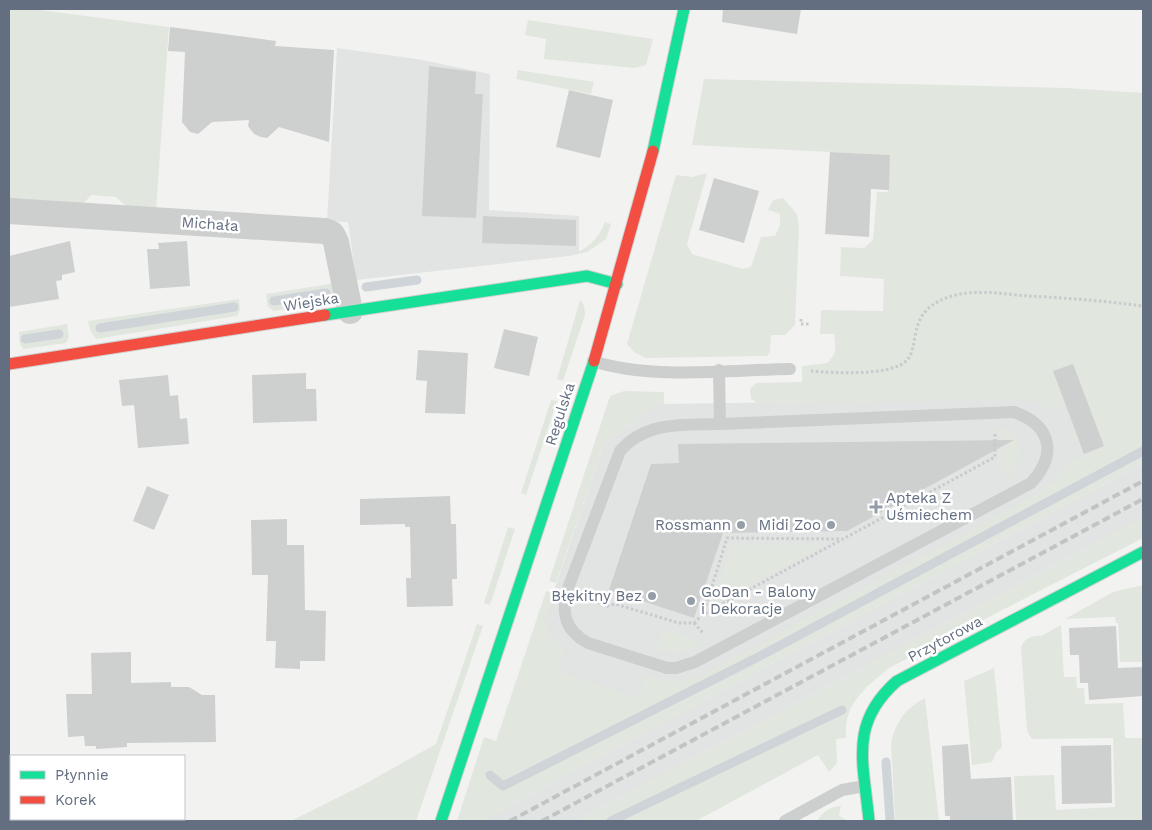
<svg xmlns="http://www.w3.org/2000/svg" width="1152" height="830" font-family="'Work Sans',sans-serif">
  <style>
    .built { fill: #e2e4e3 }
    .green { fill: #e1e6df }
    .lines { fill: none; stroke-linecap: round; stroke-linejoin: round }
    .stream { stroke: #ced4d7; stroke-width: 9 }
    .building { fill: #cecfcf }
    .fast-casing { stroke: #cfd0d0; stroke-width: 13 }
    .jam-casing { stroke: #cfd0d0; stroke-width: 13 }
    .path { stroke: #c9cacb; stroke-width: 3; stroke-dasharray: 2.5 2.5; stroke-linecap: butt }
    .lane { stroke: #cdcece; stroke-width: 12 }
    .street { stroke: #cdcece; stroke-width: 26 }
    .fast { stroke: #16e098; stroke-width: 11 }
    .jam { stroke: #f24e42; stroke-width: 11 }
    .rail { stroke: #c2c3c4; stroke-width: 4; stroke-dasharray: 8 4; stroke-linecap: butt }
    .poi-dot { fill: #959da8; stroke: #fff; stroke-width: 2 }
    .labels { text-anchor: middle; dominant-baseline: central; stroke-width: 5; stroke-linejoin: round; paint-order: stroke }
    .street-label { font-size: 15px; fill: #636e80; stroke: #fff }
    .poi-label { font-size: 15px; fill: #636e80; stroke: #fff; text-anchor: end }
  </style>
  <rect width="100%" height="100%" fill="#f2f3f1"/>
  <g class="built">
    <path d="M337,48L417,59L490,74L489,210L579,216V253L569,256L356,280L348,222L327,221Z"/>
    <path d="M1114,398L1115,454L503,783L547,611L604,444L658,404Z"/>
    <path d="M1143,463V518L576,821H481Z"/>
  </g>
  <g class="green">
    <path d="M9,9H33L169,27L156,210L128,208L116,197L91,195L82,205L9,201Z"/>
    <path d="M528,20L653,39L646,65L634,68L544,59L546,39L525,35Z"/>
    <path d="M518,70L594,82L591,94L516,79Z"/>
    <path d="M704,79L1067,88L1143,93V463L481,821H457L484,737L496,741L546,591L553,593C544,621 541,629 564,650L558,672L639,698L646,676L678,682L699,676L1029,499L1056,481L1067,462L1106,447L1099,431L1069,444L1068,437L1084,431L1079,415L1091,411L1085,396L1050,410L1033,401L1024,400L758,403L751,399L750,389L756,383L802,382V366L827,363C837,353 836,348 834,334H820L821,310L883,311L884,279L840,276L841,247L864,248L873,240L877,192H888L890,155L692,145Z"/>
    <path d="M707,173L687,244L692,254L743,269L751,267L761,237L775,236L780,225V214L768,210L773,200L783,198L797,214L799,226L795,325L785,335H771L770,352L767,356L646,358L634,352L627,344L676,175L692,177Z"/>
    <path d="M605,222L611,224L606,239L587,252L569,256C586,250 599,239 605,222Z"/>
    <path d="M336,283L335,294L328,302L274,311L268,307L266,294Z"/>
    <path d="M239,299L240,310L237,316L96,339L90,330L88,321Z"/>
    <path d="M580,300L584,305L585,315L563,381L557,379Z"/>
    <path d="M67,324L69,337L66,343L24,349L20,345L19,332Z"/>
    <path d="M624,391L664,392V404H658L604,444L556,583L549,581L610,396Z"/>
    <path d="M551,400L557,401L526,495L521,493Z"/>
    <path d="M998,427C1027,434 1023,461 1009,480L999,460Z"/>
    <path d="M1143,518V538L889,668C865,688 843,704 846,738L836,739L837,763L829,772L818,755L696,821H576Z"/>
    <path d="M508,527L515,529L490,605L484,603Z"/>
    <path d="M732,545H825L713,605Z"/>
    <path d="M1143,585V662H1120L1118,623H1116L1115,617L1065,619L1113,592Z"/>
    <path d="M477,624L483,626L416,821H291L363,785L436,744Z"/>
    <path d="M1061,625L1064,677H1076L1077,688H1084L1085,704L1123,703L1125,738H1143V821H1016L1014,776L1054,775L1056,810L1115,807L1113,738L1032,739L1027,731L1021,647C1025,638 1032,635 1041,636Z"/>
    <path d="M663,629L700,641L703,643L680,653L656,651Z"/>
    <path d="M994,668L1002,747L996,753L992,762L972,765L964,681Z"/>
    <path d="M925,698L939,821H895L891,743C896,721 906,708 925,698Z"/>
    <path d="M841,806L839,816L848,821H817C823,812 829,807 841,806Z"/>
  </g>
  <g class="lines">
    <g class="stream">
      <path d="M366,287L417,280"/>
      <path d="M274,301L326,293"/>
      <path d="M100,328L234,307"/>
      <path d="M25,339L59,334"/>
      <path d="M886,762L890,821"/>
      <path d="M490,775L503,786L762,655L1143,451"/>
      <path d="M611,821L842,710"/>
    </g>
  </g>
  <g class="building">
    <path d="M723,9H801L797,34L722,22Z"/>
    <path d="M170,27L276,41L275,46L334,50L329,142L279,127L267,138L261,137L254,134L248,126L249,120L212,122L198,134L190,132L182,122L185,52L168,51Z"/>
    <path d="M429,66L476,72L475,94H483L476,218L422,216Z"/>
    <path d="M569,90L613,100L600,158L556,147Z"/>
    <path d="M830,152L890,155L889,190L871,189L869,237L825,234Z"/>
    <path d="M714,178L759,191L744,243L699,230Z"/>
    <path d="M483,216L576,220V246L482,243Z"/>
    <path d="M70,241L75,272L62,275V280L56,281L59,299L9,307V256Z"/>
    <path d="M187,241L190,286L150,289L147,249H159L158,243Z"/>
    <path d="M504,329L538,337L529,376L494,368Z"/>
    <path d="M418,350L468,353L465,414L425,413L427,381L416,380Z"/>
    <path d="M1073,364L1104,446L1084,454L1053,371Z"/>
    <path d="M306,373V389H316L317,421L253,423L252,375Z"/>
    <path d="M168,375L170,396L178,395L180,419L187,418L189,444L138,448L134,405L122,406L119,380Z"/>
    <path d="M1014,440L847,531L723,533L694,618L609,590L651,464L679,463L678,444Z"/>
    <path d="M147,486L169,495L154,530L133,521Z"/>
    <path d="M450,496L451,524H456L457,579H452L453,606L407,607L406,578H411L410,527H405V524L360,525V499Z"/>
    <path d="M287,519V545H304L305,610L326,611L325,661H300V669L275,668L276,641H266L268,575H252L251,520Z"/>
    <path d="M1116,626L1118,668L1143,667V696L1089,700L1088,683H1080L1079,655H1070L1069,628Z"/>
    <path d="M131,652V683L171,682V687H189L202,695H215L216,742L127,743V747L96,749V746H85L84,736L68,737L66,694H92L91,653Z"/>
    <path d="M968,744L971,779L1011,777L1013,821H950V816H945L942,746Z"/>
    <path d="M1111,745L1112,803L1062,804L1061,746Z"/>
  </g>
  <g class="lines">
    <g class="fast-casing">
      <g id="fast">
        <path d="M653,151L684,9"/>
        <path d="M325,315L587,276L617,284"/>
        <path d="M441,821L594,361"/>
        <path d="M869,821C864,764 848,724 897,681L1143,552"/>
      </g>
    </g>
    <g class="jam-casing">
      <g id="jam">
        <path d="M594,361L653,151"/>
        <path d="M9,364L325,315"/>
      </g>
    </g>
    <g class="path">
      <path d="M801,319V324H810"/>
      <path d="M811,371C833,373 888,376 905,362C922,348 904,314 946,298C972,288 1002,294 1029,296C1067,298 1105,301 1143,306"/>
      <path d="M588,599L607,606L615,604L679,623H694L702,615L995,457V433"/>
      <path d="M703,615L727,538L840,539"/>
      <path d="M694,623L703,633"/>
    </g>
    <g class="lane">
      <path d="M593,361C650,380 730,370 790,369"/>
      <path d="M719,370L720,424C683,425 646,421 620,451L567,591C561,615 566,631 588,643L667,668H676L695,662L1031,483C1058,454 1051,425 1014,412L720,424"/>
      <path d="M785,821L842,790L865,786"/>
    </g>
    <path class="street" d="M9,211L325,231L332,234L336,242L350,311"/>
    <use href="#fast" class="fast"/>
    <use href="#jam" class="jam"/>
    <g class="rail">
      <path d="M510,821L1143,481"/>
      <path d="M542,821L1143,499"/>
    </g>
  </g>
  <g class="poi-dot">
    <path d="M873.5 499.5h5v5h5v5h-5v5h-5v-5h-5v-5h5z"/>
    <circle cx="741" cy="525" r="5"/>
    <circle cx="831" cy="525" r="5"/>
    <circle cx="652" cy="596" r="5"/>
    <circle cx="691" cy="601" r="5"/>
  </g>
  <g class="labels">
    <g class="street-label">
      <text transform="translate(210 224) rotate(4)">Michała</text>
      <text transform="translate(311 302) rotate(-9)">Wiejska</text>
      <text transform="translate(560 414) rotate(-72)">Regulska</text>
      <text transform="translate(945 639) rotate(-28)">Przytorowa</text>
    </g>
    <g class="poi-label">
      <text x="886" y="498" text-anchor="start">Apteka Z<tspan x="886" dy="17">Uśmiechem</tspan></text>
      <text x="731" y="525">Rossmann</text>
      <text x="821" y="525">Midi Zoo</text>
      <text x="701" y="592" text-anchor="start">GoDan - Balony<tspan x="701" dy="17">i Dekoracje</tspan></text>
      <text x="642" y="596">Błękitny Bez</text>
    </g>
  </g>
  <rect width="1152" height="830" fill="none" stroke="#636e80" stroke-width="20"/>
  <rect x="10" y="755" width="175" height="65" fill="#ffffff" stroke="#c1c5cc"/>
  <rect x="20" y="771" width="25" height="8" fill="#16e098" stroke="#c1c5cc"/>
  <text x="55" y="780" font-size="15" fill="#636e80">Płynnie</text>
  <rect x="20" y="796" width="25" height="8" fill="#f24e42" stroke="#c1c5cc"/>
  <text x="55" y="805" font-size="15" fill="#636e80">Korek</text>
</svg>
